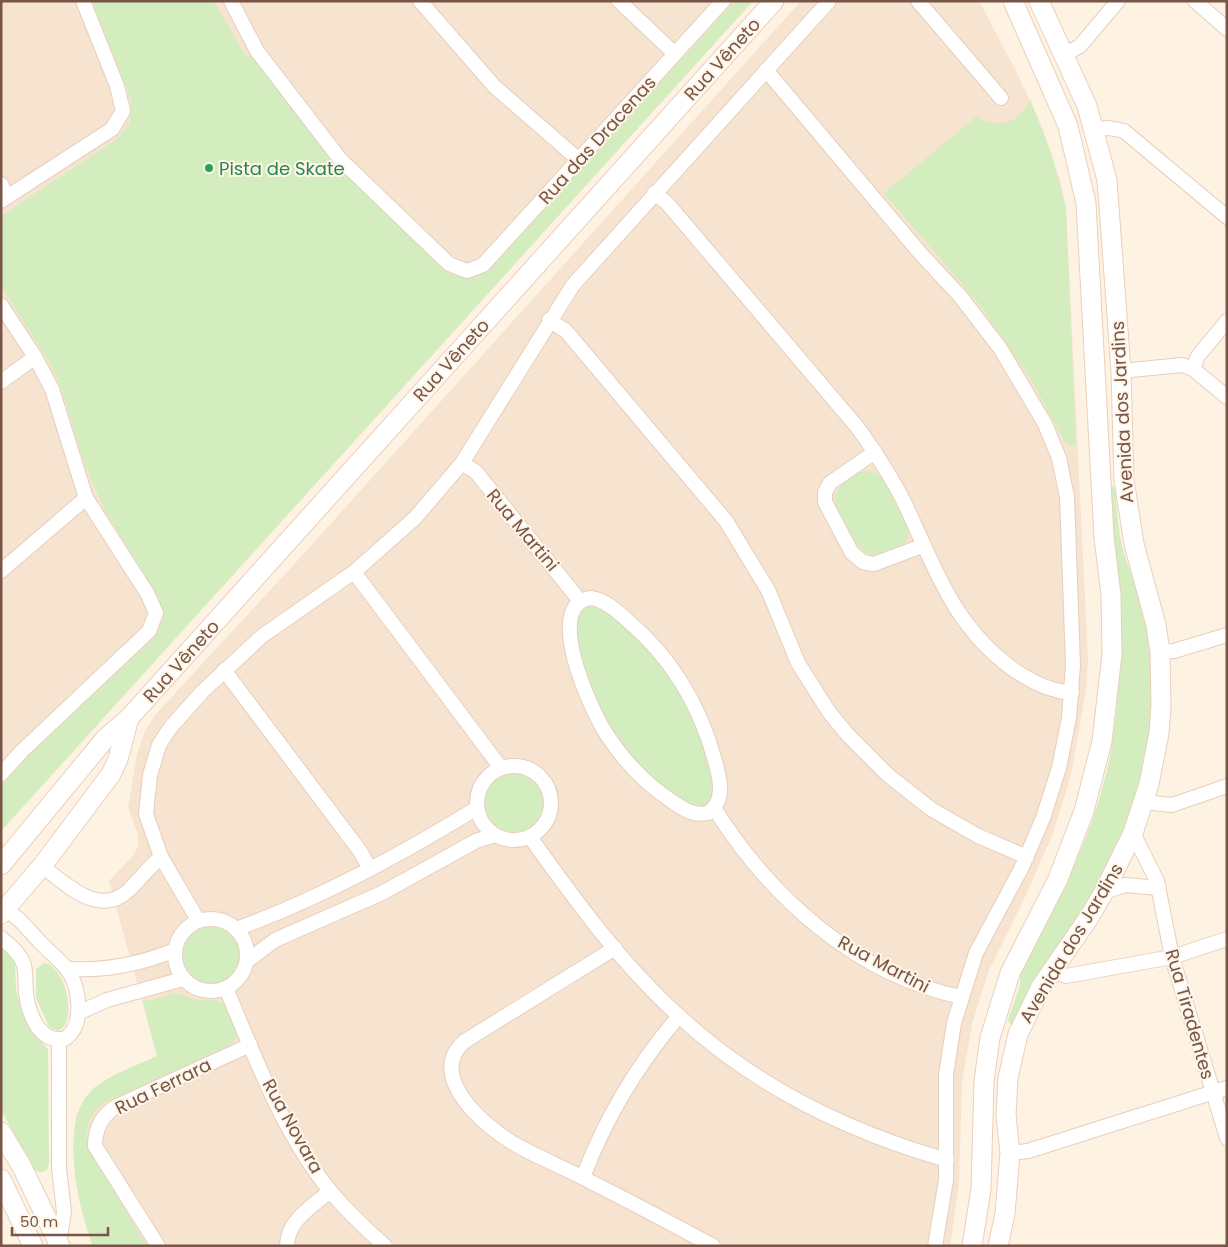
<svg xmlns="http://www.w3.org/2000/svg" width="1228" height="1247" font-family="Poppins,sans-serif">
  <style>
    .residential { fill: #f6e3d0 }
    .green { fill: #d4edbf }
    .lines { fill: none; stroke-linecap: round; stroke-linejoin: round }
    .street-casing { stroke: #e5cfbf; stroke-width: 16 }
    .secondary-casing { stroke: #ebcfbc; stroke-width: 21 }
    .street { stroke: #fff; stroke-width: 14 }
    .secondary { stroke: #fff; stroke-width: 19 }
    .leisure-dot { fill: #2e9e5b; stroke: #fff6ea; stroke-width: 2 }
    .labels { text-anchor: middle; dominant-baseline: central; stroke-width: 4; stroke-linejoin: round; paint-order: stroke }
    .street-label { font-size: 18px; fill: #785546; stroke: #fff6ea }
    .leisure-label { font-size: 18px; fill: #27864d; stroke: #fff6ea; text-anchor: start }
  </style>
  <rect width="100%" height="100%" fill="#fef2e2"/>
  <g class="residential">
    <path d="M1,1H753L1,831Z"/>
    <path d="M801,1H979L1017,73L1041,125L1060,180L1066,208L1088,660L1086,689L1071,775L1053,833L1028,891L989,970L972,1024L962,1082L959,1185L950,1246H93L80,1204L74,1150L76,1116L84,1100L95,1087L157,1056L109,881L133,856L138,846V835L128,807L137,754L145,731L155,715L298,560Z"/>
  </g>
  <g class="green">
    <path d="M92,1H214L246,57L253,54L336,159L473,276L492,267L735,1H753L1,831V785L30,754L152,640L159,630L163,618L159,598L105,511L84,463L62,390L50,363L1,286V216L117,139L130,122L131,99Z"/>
    <path d="M1030,99L1051,152L1066,208L1076,447L1065,442L1032,381L979,304L884,193L976,117C997,130 1021,123 1030,99Z"/>
    <path d="M866,471L876,473L885,480L909,531C908,541 903,547 893,550C888,552 881,556 875,556C860,557 834,513 835,500C835,486 853,473 866,471Z"/>
    <path d="M1113,486L1115,490C1117,508 1118,528 1122,546C1128,569 1139,591 1144,614C1160,686 1154,770 1123,838C1113,860 1097,890 1083,911C1054,950 1032,977 1014,1023L1011,1025L1008,1020L1020,985V971C1057,903 1096,832 1110,755C1127,667 1116,576 1110,488Z"/>
    <path d="M591,605C603,609 613,617 623,625C673,666 703,726 713,789C714,796 711,804 703,807C693,810 684,801 676,796C627,765 561,669 580,609Z"/>
    <circle cx="514" cy="803" r="29"/>
    <circle cx="211" cy="955" r="29"/>
    <path d="M1,941L15,960L16,989L21,1010L31,1031L48,1049L49,1164L47,1170L41,1172L34,1170L1,1110Z"/>
    <path d="M44,963C65,964 79,1023 58,1031L49,1027L36,998V969Z"/>
    <path d="M176,993L197,1000H214L224,1003L228,1007L238,1033L232,1045L103,1103C89,1116 84,1130 88,1148L147,1246H93C78,1209 59,1123 90,1092C107,1075 136,1066 157,1056L143,1002Z"/>
  </g>
  <g class="lines">
    <g class="street-casing">
      <g id="street">
        <path d="M231,1L257,51L340,159L449,264L467,271L483,265L723,1"/>
        <path d="M420,1L494,86L579,160"/>
        <path d="M619,1L675,54"/>
        <path d="M918,1L1001,98"/>
        <path d="M1195,1L1227,29"/>
        <path d="M1064,55L1080,46L1118,1"/>
        <path d="M766,70L920,253L960,296L1000,348L1045,424L1059,458L1067,497L1073,665L1069,718L1059,768L1043,818L1022,867L976,953L954,1023L946,1075V1180L935,1246"/>
        <path d="M1095,129L1109,128L1124,131L1227,217"/>
        <path d="M1,184L7,197"/>
        <path d="M654,193L667,203L858,428C875,452 891,476 904,502C935,567 952,625 1013,669C1031,682 1049,691 1072,693"/>
        <path d="M1,201L112,129L123,111L117,86L83,1"/>
        <path d="M1,305L35,357L52,389L86,498L147,593L156,613L149,631L22,751L1,774"/>
        <path d="M549,320L566,331L726,521L768,590L798,663L829,712L847,734L888,775L931,809L978,836L1027,857"/>
        <path d="M1193,369L1198,356L1227,321"/>
        <path d="M1121,371L1182,365L1193,369L1227,397"/>
        <path d="M1,382L35,357"/>
        <path d="M875,452L830,483L825,492V502L852,553L863,562L874,564L922,546"/>
        <path d="M462,463L476,472L580,601"/>
        <path d="M1,571L86,498"/>
        <path d="M354,572L501,768"/>
        <path d="M591,598C605,600 617,611 627,620C671,657 700,705 715,761C720,779 726,800 708,813C693,816 685,810 673,802C647,785 624,761 607,735C591,711 542,604 591,598Z"/>
        <path d="M1160,652L1174,651L1227,635"/>
        <path d="M224,670L360,851L370,869"/>
        <circle cx="514" cy="803" r="37"/>
        <path d="M1144,802L1172,805L1227,786"/>
        <path d="M714,808C770,897 856,975 961,997"/>
        <path d="M1133,833L1157,881L1172,957L1227,1138"/>
        <path d="M530,837C575,900 622,965 680,1017C755,1086 849,1132 947,1160"/>
        <path d="M42,866C67,885 99,918 129,890C140,879 149,867 161,857"/>
        <path d="M1104,892L1125,885L1159,888"/>
        <path d="M1,909C18,914 27,929 39,941C47,950 58,958 66,968C80,985 85,1024 66,1038C40,1046 28,1013 26,992C25,984 26,974 24,965C21,955 9,944 1,938"/>
        <circle cx="211" cy="955" r="36"/>
        <path d="M198,920L161,857L146,814L150,775L159,745L170,728L203,691L262,636L354,572L415,518L462,463L573,285L829,1"/>
        <path d="M236,929C321,898 400,855 477,808"/>
        <path d="M615,948L465,1041C423,1076 488,1130 520,1147C544,1160 571,1171 595,1184C635,1204 674,1225 713,1246"/>
        <path d="M247,961L275,940L382,893L476,841L495,835"/>
        <path d="M67,969C105,971 139,965 175,950"/>
        <path d="M1052,971L1066,976L1172,957L1227,939"/>
        <path d="M226,988C255,1057 283,1134 331,1192C347,1211 366,1229 385,1246"/>
        <path d="M78,1013L107,1000L183,979"/>
        <path d="M1010,1153L1028,1151L1227,1088"/>
        <path d="M583,1177C606,1117 637,1065 679,1016"/>
        <path d="M59,1244L64,1212L59,1168V1040"/>
        <path d="M158,1246L95,1146C95,1128 102,1115 117,1106L250,1045"/>
        <path d="M287,1246C287,1220 313,1206 330,1191"/>
      </g>
    </g>
    <g class="secondary-casing">
      <g id="secondary">
        <path d="M1,865L105,739L129,718L774,1"/>
        <path d="M1,914L42,866L111,774L118,759L129,718"/>
        <path d="M1,1132L22,1167L60,1246"/>
        <path d="M1,1179L33,1246"/>
        <path d="M972,1246L981,1189L984,1081L990,1038L1010,973L1058,879L1084,811L1102,741L1112,654L1111,595L1104,537L1086,203L1068,126L1013,1"/>
        <path d="M998,1246L1005,1214L1010,1153L1006,1115L1008,1078L1018,1034L1041,987L1088,919L1104,892L1133,833L1149,784L1159,733L1161,706L1160,652L1156,625L1134,544L1124,480L1121,371L1107,180L1087,106L1039,1"/>
      </g>
    </g>
    <use href="#street" class="street"/>
    <use href="#secondary" class="secondary"/>
  </g>
  <circle class="leisure-dot" cx="209" cy="168" r="5"/>
  <g class="labels">
    <g class="street-label">
      <text transform="translate(722 59) rotate(-48)">Rua Vêneto</text>
      <text transform="translate(597 140) rotate(-48)">Rua das Dracenas</text>
      <text transform="translate(451 360) rotate(-48)">Rua Vêneto</text>
      <text transform="translate(1122 412) rotate(-93)">Avenida dos Jardins</text>
      <text transform="translate(523 530) rotate(50)">Rua Martini</text>
      <text transform="translate(181 661) rotate(-48)">Rua Vêneto</text>
      <text transform="translate(1071 943) rotate(-59)">Avenida dos Jardins</text>
      <text transform="translate(884 964) rotate(28)">Rua Martini</text>
      <text transform="translate(1190 1014) rotate(74)">Rua Tiradentes</text>
      <text transform="translate(163 1086) rotate(-26)">Rua Ferrara</text>
      <text transform="translate(293 1126) rotate(61)">Rua Novara</text>
    </g>
    <g class="leisure-label">
      <text x="219" y="168">Pista de Skate</text>
    </g>
  </g>
  <rect width="1228" height="1247" fill="none" stroke="#785546" stroke-width="5"/>
  <path d="M12 1227v8h96v-8" fill="none" stroke="#785546" stroke-width="2.5"/>
  <text x="20" y="1227" font-size="15" fill="#785546" stroke="#fff6ea" stroke-width="4" paint-order="stroke">50 m</text>
</svg>
